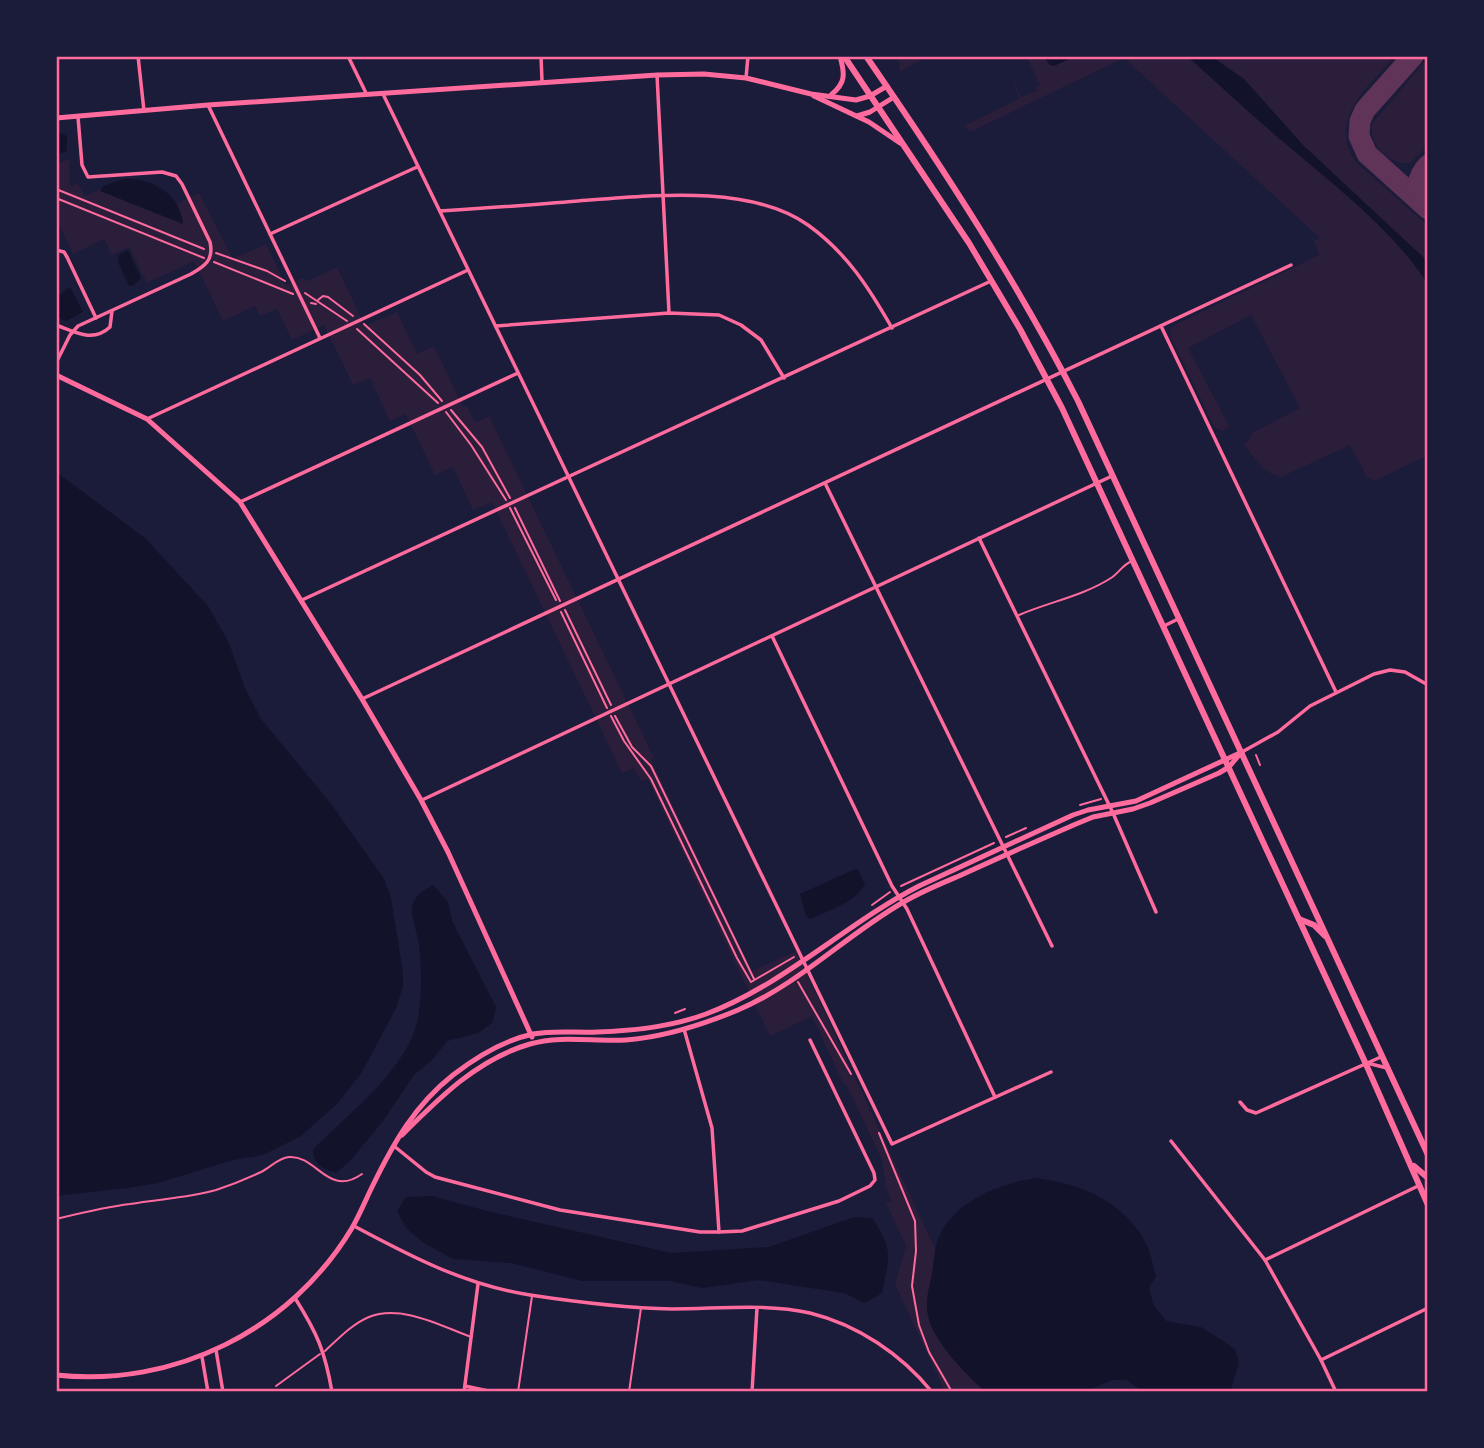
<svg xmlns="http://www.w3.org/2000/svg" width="1484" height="1448" font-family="Raleway,sans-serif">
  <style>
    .green { fill: #2a1e3b }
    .water { fill: #12122b }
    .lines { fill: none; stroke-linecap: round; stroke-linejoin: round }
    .taxiway { stroke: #603358; stroke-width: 21 }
    .path { stroke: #ff6b9d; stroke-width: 2 }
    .service { stroke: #ff6b9d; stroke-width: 2 }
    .minor { stroke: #ff6b9d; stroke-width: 3.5 }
    .tertiary { stroke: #ff6b9d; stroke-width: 5 }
    .trunk { stroke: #ff6b9d; stroke-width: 6 }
    .neatline { fill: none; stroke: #ff6b9d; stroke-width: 2.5 }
  </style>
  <rect width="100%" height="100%" fill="#1b1b3a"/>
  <g class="green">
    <path d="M897,56H914L915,59L921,57L922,59L900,72L899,60Z"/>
    <path d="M1026,56H1395C1369,86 1326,120 1356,162L1428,226V455L1375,481L1367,477L1350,445L1281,477C1264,474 1253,457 1244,444L1248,441L1252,433L1300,408L1251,315L1188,348L1229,426L1224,431L1215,428L1170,336L1171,329L1177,324L1319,255L1314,241L1320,238L1124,58L972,131L968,130L964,126L1019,99L1013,82L1020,79L1014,84L1021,97L1037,91L1036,87L1040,85Z"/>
    <path d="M1428,58V146L1410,163C1390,166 1368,144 1372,124Z"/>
    <path d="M69,159V184L72,186L78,183L85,196L131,175L155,214L199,193L233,259L266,244L286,285L302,278L308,281L337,267L365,326L397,312L417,354L434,346L463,407L467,406L475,423L489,416L654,758L651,760L752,971L796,951L1002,1392H945L895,1284L906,1246L886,1203L892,1201L886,1187L882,1160L847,1086L843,1083L812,1016L770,1036L648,779L641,781L634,768L622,773L492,502L473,510L453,467L435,475L406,414L390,421L370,378L353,385L324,325L292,340L277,309L260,316L255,306L223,321L194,261L147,283L129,247L112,255L104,239L73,254L56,218V165Z"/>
  </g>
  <g class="water">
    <path d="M1043,56H1076L1054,66L1050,65Z"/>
    <path d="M1187,56H1211L1244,79L1303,145L1424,258L1428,262V284C1391,228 1337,188 1287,145C1253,117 1220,85 1187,56Z"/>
    <path d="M56,131L67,136V151L56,155Z"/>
    <path d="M126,178C154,180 180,194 183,224L100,191L103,186Z"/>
    <path d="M128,250L141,278L133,286H129L118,262L119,255Z"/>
    <path d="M70,287L83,312L66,321L56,317V298Z"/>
    <path d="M56,472L145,538L208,606L229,643L244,686L261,719L332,805L384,879L391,898L403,973V986L396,1008L362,1072L338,1103L301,1136L263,1155L233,1160L158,1183L128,1188L56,1196Z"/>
    <path d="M855,869L858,870L865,884C857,902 827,911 810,919L806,916L800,894Z"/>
    <path d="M433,885L448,902L452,921L496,1007L492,1023L478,1033L447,1041L434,1058L414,1075L383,1121L350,1161L336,1173C322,1168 315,1166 313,1150C348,1113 412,1067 419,1013C422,988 422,963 418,939C416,929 411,916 412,907C415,895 423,891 433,885Z"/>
    <path d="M1036,1178C1082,1184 1124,1201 1147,1245C1151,1255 1153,1266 1156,1276L1149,1288L1153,1304L1166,1321L1201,1327L1235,1349L1239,1363L1230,1392H1144L1126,1380H1113L1084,1392H986C967,1376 933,1341 928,1316C925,1302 929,1287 932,1274C934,1261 934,1249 939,1237C954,1201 1001,1183 1036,1178Z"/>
    <path d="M432,1196L487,1211L671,1253L769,1247L854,1217L872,1218C894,1250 889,1257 882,1293L865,1303L844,1293L758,1280L703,1288L670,1281H582L511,1263L453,1259L424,1243L406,1228L397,1211L406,1197Z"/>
  </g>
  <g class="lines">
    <g class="taxiway">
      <path d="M1413,56L1365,110L1360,121L1359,136L1367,154L1428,209"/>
      <path d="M1424,205C1415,190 1416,178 1428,165"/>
    </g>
    <g class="path">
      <path d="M56,189L204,249"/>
      <path d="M56,198L204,258"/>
      <path d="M216,253L267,271L285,281"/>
      <path d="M214,262L293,294"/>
      <path d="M305,293L347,321"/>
      <path d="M318,300L323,296L328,297L353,316"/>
      <path d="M311,303L316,304"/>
      <path d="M364,324L420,375L442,401"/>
      <path d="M357,329L438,403"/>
      <path d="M451,410L482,447L510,498"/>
      <path d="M446,412L471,445L506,500"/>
      <path d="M510,508L556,600"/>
      <path d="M515,508L560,601"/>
      <path d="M565,610L611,705"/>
      <path d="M561,612L607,708"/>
      <path d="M611,716L624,741L651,779L737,958L751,982L794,957"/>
      <path d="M615,716L632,747L651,766L754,979"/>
      <path d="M1256,755L1260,765"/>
      <path d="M1080,805L1101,799"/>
      <path d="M1006,837L1026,828"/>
      <path d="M901,886L994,843"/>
      <path d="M872,905L890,892"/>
      <path d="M798,982L851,1074"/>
      <path d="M675,1013L685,1009"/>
      <path d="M879,1133L915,1221L916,1251L912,1286L919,1325L929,1352L952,1392"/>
      <path d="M56,1219C81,1213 105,1207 130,1204C159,1199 188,1198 216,1190C231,1185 246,1179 261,1172C271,1167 278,1158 289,1157C317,1155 328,1198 362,1174"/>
    </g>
    <g class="service">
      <path d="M1019,615C1049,602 1083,596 1111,578C1119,573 1122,565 1132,561"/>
      <path d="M325,1351C338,1339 352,1324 369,1317C401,1304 441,1326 471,1337"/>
      <path d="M276,1386L320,1354"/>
      <path d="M518,1392L532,1296"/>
      <path d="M629,1392L641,1308"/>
    </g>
    <g class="minor">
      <path d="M138,56L144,111"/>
      <path d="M348,56L366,93"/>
      <path d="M541,56L542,81"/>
      <path d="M657,75L669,313"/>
      <path d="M746,78L748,56"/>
      <path d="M383,94L892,1144L1051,1072"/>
      <path d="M208,105L320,338"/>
      <path d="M440,211C486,208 532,205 578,201C648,196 748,183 808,225C847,253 869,288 892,328"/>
      <path d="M270,234L417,167"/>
      <path d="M56,250L64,252L67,257L96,318"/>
      <path d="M56,325C75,332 93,343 110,327L112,311"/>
      <path d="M496,326L669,313L719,315L741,325L761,340L784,378"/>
      <path d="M1161,326L1336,692"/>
      <path d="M56,363L70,335L78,326L191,274C205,266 214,260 210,242L182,184L176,176L162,172L88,177L82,165L78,117"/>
      <path d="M147,419L468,270"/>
      <path d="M825,483L1052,946"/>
      <path d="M240,502L518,373"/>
      <path d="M979,538L1113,813L1156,912"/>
      <path d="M302,600L991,281"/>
      <path d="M1164,626L1178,619"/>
      <path d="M772,636L892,886L907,909L995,1097"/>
      <path d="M362,699L1291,265"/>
      <path d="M1242,752L1278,732L1310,706L1374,674L1390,670L1405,672L1428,685"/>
      <path d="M422,800L1112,476"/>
      <path d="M684,1029L712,1128L719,1232"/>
      <path d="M1367,1063L1387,1068"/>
      <path d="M1240,1102L1247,1110L1256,1113L1383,1056"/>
      <path d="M1171,1141L1265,1260L1321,1360L1336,1392"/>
      <path d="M394,1146L426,1172L435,1177L560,1210L700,1232H719L742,1231L839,1201L870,1186L875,1180L874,1173L810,1040"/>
      <path d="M354,1226C410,1256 465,1285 530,1295C576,1302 625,1308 672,1309C717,1309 766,1303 810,1313C858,1325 901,1354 932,1392"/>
      <path d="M1265,1260L1418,1186"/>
      <path d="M295,1298C317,1333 325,1351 332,1392"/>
      <path d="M216,1350L223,1392"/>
      <path d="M202,1357L208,1392"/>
      <path d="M1321,1360L1428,1308"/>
      <path d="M465,1386L493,1392"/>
      <path d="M464,1392L478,1284"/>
      <path d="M752,1392L757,1308"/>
    </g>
    <g class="tertiary">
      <path d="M831,95C846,83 845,74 840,56"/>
      <path d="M814,96L869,122L900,143"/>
      <path d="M857,116L870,112L894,97"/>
      <path d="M56,118L208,105L657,75L704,74L746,78L811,94L856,100L870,96L887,86"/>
      <path d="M56,375L147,419L240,502L362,699L421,800L448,852L532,1037"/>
      <path d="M402,1135C440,1097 478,1059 530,1044C561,1035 594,1042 626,1040C664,1037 702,1025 738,1010C799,984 845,936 902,903C920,892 940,884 959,876C998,858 1037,841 1076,824L1093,817L1133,809L1150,803L1219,773L1229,767L1239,755"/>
      <path d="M56,1375C174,1388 291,1330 352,1228C360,1214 366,1199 373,1185C394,1142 415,1105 453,1075C475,1058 505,1040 533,1034C554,1030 576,1033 597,1032C634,1031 671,1027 706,1014C782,986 847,923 919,886L1073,815L1088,810L1136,801L1242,752"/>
    </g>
    <g class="trunk">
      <path d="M844,56L969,243L1020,329L1062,408L1365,1062L1428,1205"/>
      <path d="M866,56C943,168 1016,280 1078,401L1428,1155"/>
      <path d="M1299,919L1314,925L1325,936"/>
      <path d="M1414,1166L1428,1178"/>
    </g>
  </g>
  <rect width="1484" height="1448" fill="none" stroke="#1b1b3a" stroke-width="116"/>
  <rect x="58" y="58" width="1368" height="1332" class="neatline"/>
</svg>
